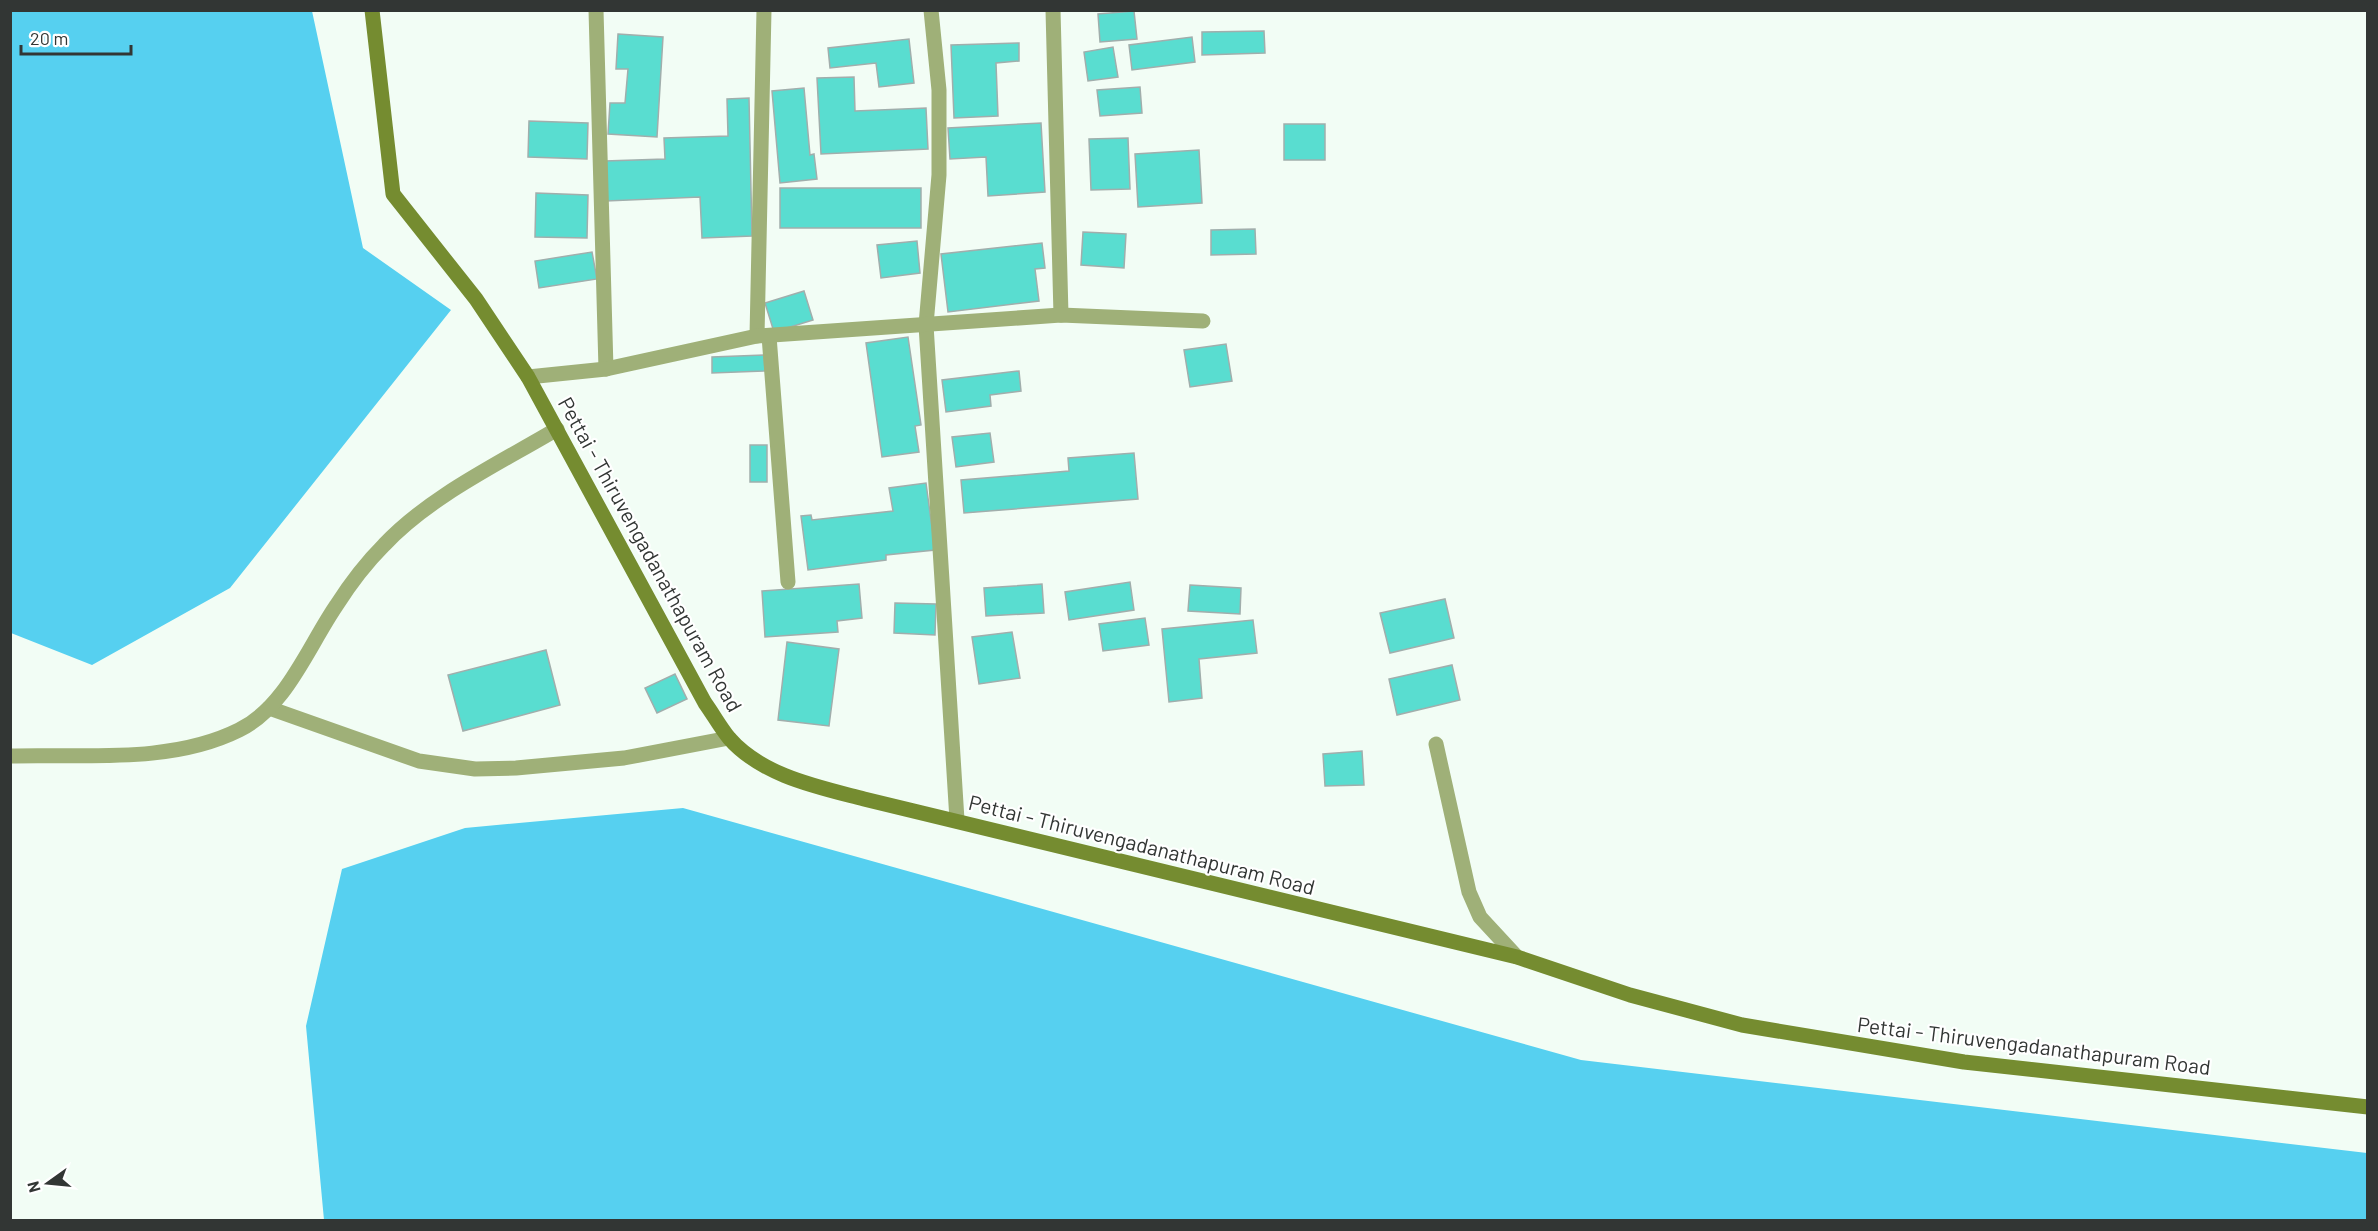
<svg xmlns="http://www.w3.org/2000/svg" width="2378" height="1231" font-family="Barlow,sans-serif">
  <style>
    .water { fill: #56d0f0 }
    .building { fill: #59ddd0; stroke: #a1aeac; stroke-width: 1.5 }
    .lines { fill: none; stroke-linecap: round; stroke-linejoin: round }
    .lane { stroke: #9fb078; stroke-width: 15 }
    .street { stroke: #9fb078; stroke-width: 15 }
    .secondary { stroke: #758c30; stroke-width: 15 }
    .labels { text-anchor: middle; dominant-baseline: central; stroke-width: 4.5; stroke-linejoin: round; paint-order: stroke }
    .street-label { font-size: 21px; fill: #323634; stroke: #fff }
  </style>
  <rect width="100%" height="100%" fill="#f2fdf5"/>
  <g class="water">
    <path d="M10,11H312L363,248L451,310L230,588L92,665L11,633Z"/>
    <path d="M683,808L1581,1060L2367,1153V1220H324L306,1026L342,869L465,828Z"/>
  </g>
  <g class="building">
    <path d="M1134,11L1137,39L1100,42L1098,14Z"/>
    <path d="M1264,31L1265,53L1202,55V32Z"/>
    <path d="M618,34L663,37L657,137L608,134L610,103H625L628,69H616Z"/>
    <path d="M1192,37L1195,62L1132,70L1129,45Z"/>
    <path d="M909,39L914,83L879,87L876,63L830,68L828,48Z"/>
    <path d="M1019,43V61L996,63L998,116L954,118L951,45Z"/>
    <path d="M1113,47L1118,77L1088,81L1084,52Z"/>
    <path d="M854,77L855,111L926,108L928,149L821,154L817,78Z"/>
    <path d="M1140,87L1142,113L1100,116L1097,90Z"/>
    <path d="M804,88L810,155L814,154L817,179L780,183L772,91Z"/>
    <path d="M749,98L752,236L702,238L700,197L606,201L605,161L665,159L664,138L728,136L727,99Z"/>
    <path d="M529,121L588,123L587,159L528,157Z"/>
    <path d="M1041,123L1045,192L988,196L986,157L950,159L948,128Z"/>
    <rect x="1284" y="124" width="41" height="36"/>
    <path d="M1128,138L1130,189L1091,190L1089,139Z"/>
    <path d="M1199,150L1202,203L1138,207L1135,154Z"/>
    <rect x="780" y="188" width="141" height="40"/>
    <path d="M536,193L588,195L587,238L535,237Z"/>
    <path d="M1255,229L1256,254L1211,255V230Z"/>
    <path d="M1083,232L1126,234L1124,268L1081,265Z"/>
    <path d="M917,241L920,273L881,278L877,245Z"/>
    <path d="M1042,243L1045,268L1035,269L1039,301L948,312L941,254Z"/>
    <path d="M592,252L597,279L539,288L535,261Z"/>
    <path d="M804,291L813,320L774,332L765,303Z"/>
    <path d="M908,337L921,425L915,426L919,452L882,457L866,343Z"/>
    <path d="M1226,344L1232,381L1190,387L1184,350Z"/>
    <path d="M764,355L765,371L712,373V357Z"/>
    <path d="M1019,371L1021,391L990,395L991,406L946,412L942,380Z"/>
    <path d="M990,433L994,462L956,467L952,437Z"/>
    <rect x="750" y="445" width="17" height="37"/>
    <path d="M1134,453L1138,499L964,513L961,480L1069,471L1068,458Z"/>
    <path d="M926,483L935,550L886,555V560L808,570L801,516L811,515L812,520L893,511L889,488Z"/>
    <path d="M1130,582L1134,610L1069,620L1065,592Z"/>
    <path d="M859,584L862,618L837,621L838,632L765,637L762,591Z"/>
    <path d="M1042,584L1044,613L986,616L984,588Z"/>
    <path d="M1190,585L1241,588L1240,614L1188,611Z"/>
    <path d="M1445,599L1454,638L1390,653L1380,613Z"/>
    <path d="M895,603L936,604L935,635L894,633Z"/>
    <path d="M1145,618L1149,645L1103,651L1099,624Z"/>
    <path d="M1253,620L1257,653L1199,659L1202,698L1169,702L1162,629Z"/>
    <path d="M1012,632L1020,678L979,684L972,637Z"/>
    <path d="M787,642L839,649L829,726L778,720Z"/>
    <path d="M546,650L560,705L463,731L448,675Z"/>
    <path d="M1452,665L1460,700L1397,715L1389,679Z"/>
    <path d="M675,674L687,699L657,713L645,688Z"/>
    <path d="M1362,751L1364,785L1325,786L1323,754Z"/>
  </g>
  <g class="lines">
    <path class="lane" d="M1436,744L1469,892L1480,917L1517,957"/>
    <g class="street">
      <path d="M596,10L606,369"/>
      <path d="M931,10L939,90V175L926,325L957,820"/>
      <path d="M1053,10L1061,315"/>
      <path d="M757,336L764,10"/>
      <path d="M769,336L788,582"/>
      <path d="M528,377L606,369L757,336L1061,315L1203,321"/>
      <path d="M269,708L419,761L475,769L516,768L624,758L729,738"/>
      <path d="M10,756C85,754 171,764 239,730C286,707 308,647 336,606C350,584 366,563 384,545C430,496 500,463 557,429"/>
    </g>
    <path class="secondary" d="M372,10L393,194L476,299L528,377L705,703C713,714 720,727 729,738C762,776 818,787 864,799L1517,957L1630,995L1742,1025L1964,1062L2368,1107"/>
  </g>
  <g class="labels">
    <g class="street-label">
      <text transform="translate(651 554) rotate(61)">Pettai - Thiruvengadanathapuram Road</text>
      <text transform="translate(1142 844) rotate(14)">Pettai - Thiruvengadanathapuram Road</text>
      <text transform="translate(2034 1045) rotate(7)">Pettai - Thiruvengadanathapuram Road</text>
    </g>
  </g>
  <rect width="2378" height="1231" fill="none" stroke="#323634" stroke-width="24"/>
  <g transform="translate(48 1183) rotate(255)" stroke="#ffffff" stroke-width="4.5" paint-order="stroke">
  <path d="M0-4.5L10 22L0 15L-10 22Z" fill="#323634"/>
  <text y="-9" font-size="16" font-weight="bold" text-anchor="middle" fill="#323634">N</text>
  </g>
  <path d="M21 45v9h110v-9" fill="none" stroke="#323634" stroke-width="3"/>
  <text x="30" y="45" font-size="18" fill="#323634" stroke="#ffffff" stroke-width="4.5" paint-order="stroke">20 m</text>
</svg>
